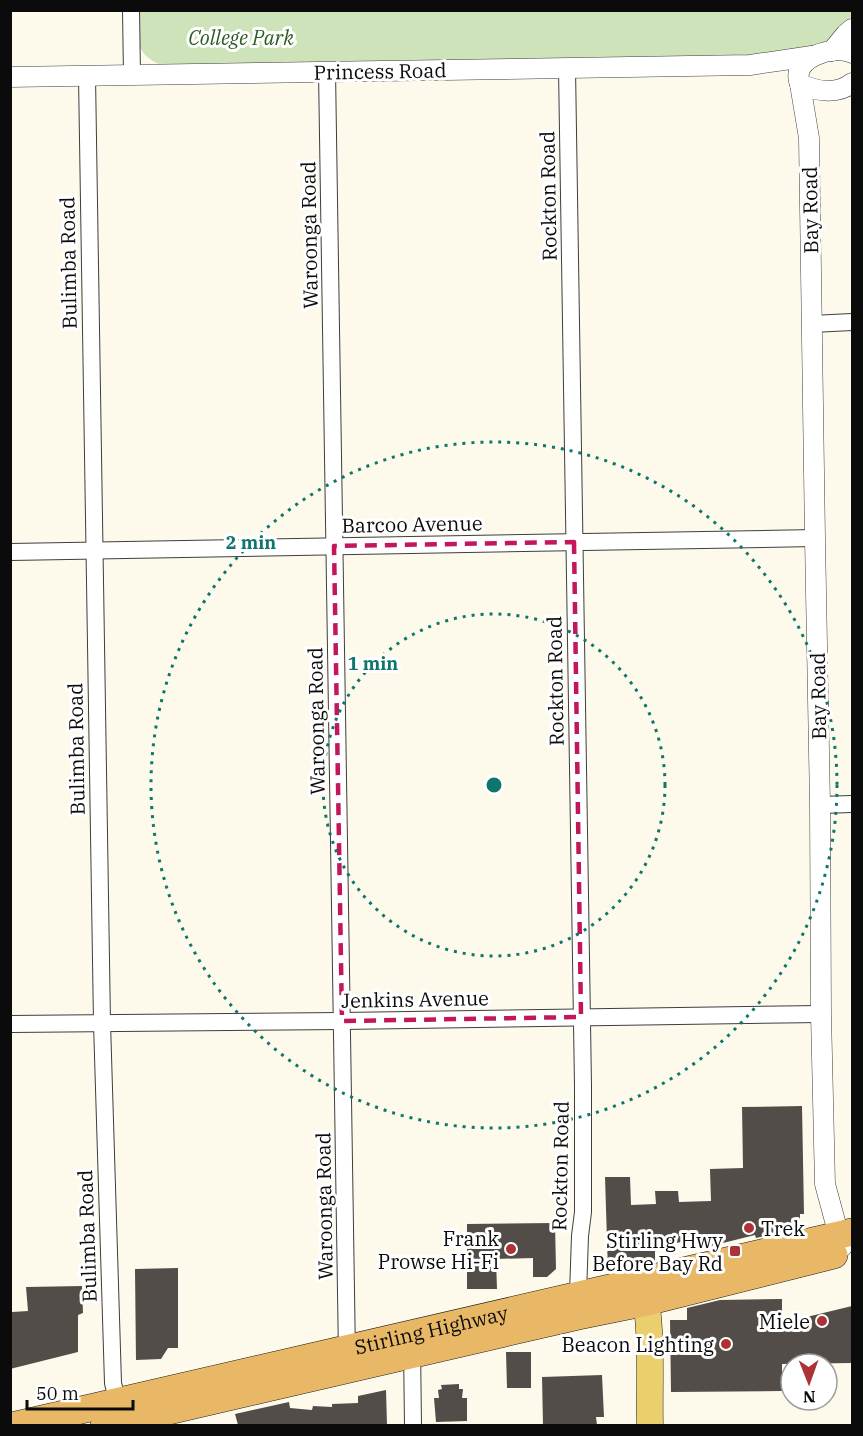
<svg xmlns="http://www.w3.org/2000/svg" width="863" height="1436" font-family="'IBM Plex Serif',serif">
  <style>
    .green { fill: #cee3b9 }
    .building { fill: #524d49 }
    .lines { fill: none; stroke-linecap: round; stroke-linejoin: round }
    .minor-casing { stroke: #3e3e3e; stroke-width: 18 }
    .tertiary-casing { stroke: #3e3e3e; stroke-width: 21 }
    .primary-casing { stroke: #1c1c1c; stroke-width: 27 }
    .trunk-casing { stroke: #1c1c1c; stroke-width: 28 }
    .minor { stroke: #fff; stroke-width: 16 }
    .tertiary { stroke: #fff; stroke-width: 20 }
    .primary { stroke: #ebcf6d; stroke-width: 26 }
    .trunk { stroke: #e8b867; stroke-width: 27 }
    .marked { fill: none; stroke: #c2185b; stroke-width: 4.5; stroke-dasharray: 12 8; stroke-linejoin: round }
    .ring { fill: none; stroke: #0f766e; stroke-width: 3; stroke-dasharray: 3 6 }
    .poi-dot { fill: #ac3235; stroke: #fff; stroke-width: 2 }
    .labels { text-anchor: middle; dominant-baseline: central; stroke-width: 6; stroke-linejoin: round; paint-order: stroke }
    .park-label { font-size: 20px; font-style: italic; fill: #2d5b23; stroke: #fff }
    .street-label { font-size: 20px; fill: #0b0b0b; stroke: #fff }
    .poi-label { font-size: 20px; fill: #0b0b0b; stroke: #fff; text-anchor: end }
    .centre { fill: #0f766e; stroke: #fff; stroke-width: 3 }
    .ring-label { font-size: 18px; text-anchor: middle; font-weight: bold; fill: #0f766e; stroke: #fff; stroke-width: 6; stroke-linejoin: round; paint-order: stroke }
  </style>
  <rect width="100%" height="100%" fill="#fdfaeb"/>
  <path class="green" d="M852,10V18L846,26L826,46L742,57L161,65C133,53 138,37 137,11Z"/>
  <g class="building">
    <path d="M802,1106L804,1214H800V1228L756,1238L755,1235L711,1246V1235L655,1248V1261L608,1272L605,1177H630L631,1205L656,1204L655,1191H678L679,1202L711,1201L710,1169L743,1168L742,1107Z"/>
    <path d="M555,1223L556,1269L547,1277H533V1258L496,1259L497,1289H467V1224Z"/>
    <path d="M178,1268V1348H168L161,1359L136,1360L135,1269Z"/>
    <path d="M82,1286L83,1313L78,1315V1352L10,1369L12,1312L28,1311L26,1287Z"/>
    <path d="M782,1299V1323L852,1306V1363L782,1364V1391L671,1392L670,1320H687V1308L720,1300Z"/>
    <path d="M506,1352H531V1388H507Z"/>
    <path d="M602,1375L604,1417H596L597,1425H543L542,1377Z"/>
    <path d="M459,1384V1389H463L462,1398H467V1421L436,1422L434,1398H439L438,1390L442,1389L441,1385Z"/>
    <path d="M386,1390L387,1425H238L235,1414L289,1402L290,1408L312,1410L313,1406L332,1407V1404L358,1403V1396Z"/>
  </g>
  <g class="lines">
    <g class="minor-casing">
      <g id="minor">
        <path d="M131,10L132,75"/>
        <path d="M567,68L583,1086V1212L580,1236L578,1294"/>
        <path d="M327,71L347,1356"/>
        <path d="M87,76L102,1023L113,1383L119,1409"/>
        <path d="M812,324L852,322"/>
        <path d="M10,552L815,538"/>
        <path d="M820,805L852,804"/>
        <path d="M10,1024L342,1021L821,1014"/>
        <path d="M412,1345L413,1426"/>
      </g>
    </g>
    <g class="tertiary-casing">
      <g id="tertiary">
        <path d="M832,51L846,34L852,29"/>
        <path d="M852,53C835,44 789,58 800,84C816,91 837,95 852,83"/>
        <path d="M10,77L750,65L812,56"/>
        <path d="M800,84L809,138L815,538L820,805L821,1014L825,1184L842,1247"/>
      </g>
    </g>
    <g class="primary-casing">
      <path id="primary" d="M643,1283C653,1329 649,1378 650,1426"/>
    </g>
    <g class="trunk-casing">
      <g id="trunk">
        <path id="s1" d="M12,1426L852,1232"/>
        <path d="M104,1426L578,1316L647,1302L834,1255"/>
      </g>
    </g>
    <use href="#minor" class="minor"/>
    <use href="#tertiary" class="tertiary"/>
    <use href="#primary" class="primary"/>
    <use href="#trunk" class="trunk"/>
  </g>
  <path class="marked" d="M574,542L581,1017L342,1021L334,546Z"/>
  <g class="ring">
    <circle cx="494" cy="785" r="171"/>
    <circle cx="494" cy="785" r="343"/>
  </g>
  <g class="poi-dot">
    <circle cx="749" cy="1228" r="6"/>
    <circle cx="511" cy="1249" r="6"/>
    <rect x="729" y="1245" width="12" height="12" rx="3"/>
    <circle cx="822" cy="1321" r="6"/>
    <circle cx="726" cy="1344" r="6"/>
  </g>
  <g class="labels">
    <g class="park-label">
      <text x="241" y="37">College Park</text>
    </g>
    <g class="street-label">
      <text transform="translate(380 71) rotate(-1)">Princess Road</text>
      <text transform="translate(548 196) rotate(-91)">Rockton Road</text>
      <text transform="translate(810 210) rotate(-91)">Bay Road</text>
      <text transform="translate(309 235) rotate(-91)">Waroonga Road</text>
      <text transform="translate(68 263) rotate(-91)">Bulimba Road</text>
      <text transform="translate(412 524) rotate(-1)">Barcoo Avenue</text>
      <text transform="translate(555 681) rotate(-91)">Rockton Road</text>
      <text transform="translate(818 696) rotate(-91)">Bay Road</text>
      <text transform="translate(316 721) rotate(-91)">Waroonga Road</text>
      <text transform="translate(76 749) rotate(-91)">Bulimba Road</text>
      <text transform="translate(415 999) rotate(-1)">Jenkins Avenue</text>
      <text transform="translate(560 1166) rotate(-89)">Rockton Road</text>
      <text transform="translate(324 1206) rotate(-91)">Waroonga Road</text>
      <text transform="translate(87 1236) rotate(-92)">Bulimba Road</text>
      <text stroke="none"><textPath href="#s1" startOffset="430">Stirling Highway</textPath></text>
    </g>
    <g class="poi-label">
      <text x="761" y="1228" text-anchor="start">Trek</text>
      <text x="499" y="1238">Frank<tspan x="499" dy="23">Prowse Hi-Fi</tspan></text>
      <text x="723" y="1240">Stirling Hwy<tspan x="723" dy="23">Before Bay Rd</tspan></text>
      <text x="810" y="1321">Miele</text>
      <text x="714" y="1344">Beacon Lighting</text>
    </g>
  </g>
  <circle cx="494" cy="785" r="9" class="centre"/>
  <g class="ring-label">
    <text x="251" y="549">2 min</text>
    <text x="373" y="670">1 min</text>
  </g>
  <rect width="863" height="1436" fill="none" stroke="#0b0b0b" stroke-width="24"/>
  <g transform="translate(809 1382) rotate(179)"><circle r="28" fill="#ffffff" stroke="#9d9d9d" stroke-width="1.5"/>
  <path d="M0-4.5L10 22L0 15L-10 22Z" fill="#ac3235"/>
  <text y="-9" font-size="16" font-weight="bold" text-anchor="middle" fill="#0b0b0b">N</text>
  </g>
  <path d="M27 1400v9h106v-9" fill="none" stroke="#0b0b0b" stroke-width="3"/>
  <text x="36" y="1400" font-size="18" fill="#0b0b0b" stroke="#ffffff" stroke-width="4.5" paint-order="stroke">50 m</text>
</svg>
